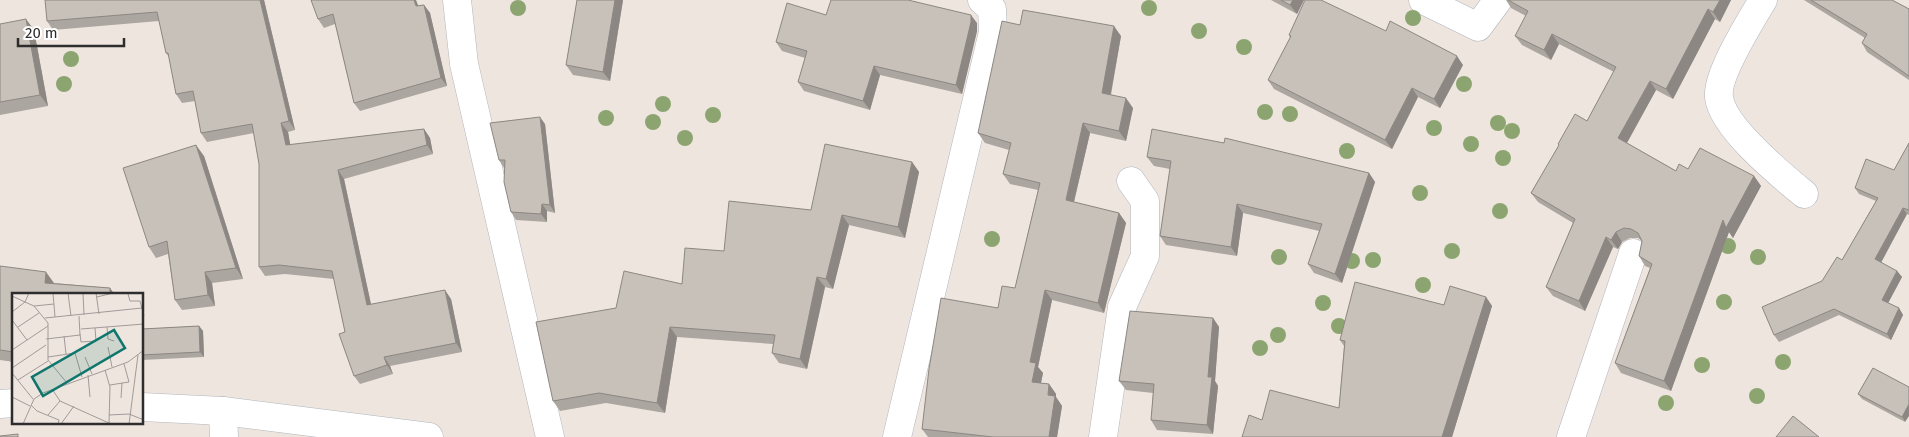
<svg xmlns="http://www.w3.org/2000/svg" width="1909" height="437" font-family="'Fira Sans',sans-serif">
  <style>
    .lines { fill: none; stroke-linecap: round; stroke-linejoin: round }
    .minor-casing { stroke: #afb5bd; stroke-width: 29 }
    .tertiary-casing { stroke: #afb5bd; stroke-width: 29 }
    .minor { stroke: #fff; stroke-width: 28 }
    .tertiary { stroke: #fff; stroke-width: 28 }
    .tree { fill: #8ca570 }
    .wall { fill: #aca6a0 }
    .shaded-wall { fill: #8c8782 }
    .building { fill: #c8c1ba; stroke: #8c8782 }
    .inset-road { fill: none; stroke: #a19b98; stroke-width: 1 }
    .view { fill: #0f766e; fill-opacity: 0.15; stroke: #0f766e; stroke-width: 2.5 }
    .inset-edge { fill: none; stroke: #2d2d2d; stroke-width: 2.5 }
  </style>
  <rect width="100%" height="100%" fill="#efe5df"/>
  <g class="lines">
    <g class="minor-casing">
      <g id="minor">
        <path d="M457,0L464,64L550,437"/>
        <path d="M1423,0L1478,27L1498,0"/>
        <path d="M1763,0C1751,20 1716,76 1719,97C1722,127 1781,175 1804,194"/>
        <path d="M223,411L224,437"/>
        <path d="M897,437L993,32L992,9L982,0"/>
        <path d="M1103,437L1122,307L1145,256V201L1131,181"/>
        <path d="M1571,437L1633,253"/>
      </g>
    </g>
    <g class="tertiary-casing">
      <g id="tertiary">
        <path d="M0,404L14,403"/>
        <path d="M142,407L223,411L429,437"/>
      </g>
    </g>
    <use href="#minor" class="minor"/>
    <use href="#tertiary" class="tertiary"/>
  </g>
  <g class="tree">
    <circle cx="518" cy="8" r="8"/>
    <circle cx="1149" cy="8" r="8"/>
    <circle cx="1413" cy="18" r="8"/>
    <circle cx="1199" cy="31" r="8"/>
    <circle cx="1244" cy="47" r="8"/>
    <circle cx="71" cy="59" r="8"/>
    <circle cx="64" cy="84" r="8"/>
    <circle cx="1464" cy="84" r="8"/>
    <circle cx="663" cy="104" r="8"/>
    <circle cx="1265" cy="112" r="8"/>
    <circle cx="1290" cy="114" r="8"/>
    <circle cx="713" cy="115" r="8"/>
    <circle cx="606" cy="118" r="8"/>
    <circle cx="653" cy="122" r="8"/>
    <circle cx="1498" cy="123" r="8"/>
    <circle cx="1434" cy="128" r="8"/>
    <circle cx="1512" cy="131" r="8"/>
    <circle cx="685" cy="138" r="8"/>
    <circle cx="1471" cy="144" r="8"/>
    <circle cx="1347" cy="151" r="8"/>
    <circle cx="1503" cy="158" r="8"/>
    <circle cx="1420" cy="193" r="8"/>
    <circle cx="1500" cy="211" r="8"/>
    <circle cx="992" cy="239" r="8"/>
    <circle cx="1728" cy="246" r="8"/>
    <circle cx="1452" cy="251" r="8"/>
    <circle cx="1279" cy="257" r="8"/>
    <circle cx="1758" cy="257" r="8"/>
    <circle cx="1373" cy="260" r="8"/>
    <circle cx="1352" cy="261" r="8"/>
    <circle cx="1423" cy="285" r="8"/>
    <circle cx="1724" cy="302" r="8"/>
    <circle cx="1323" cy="303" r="8"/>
    <circle cx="1339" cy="326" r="8"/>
    <circle cx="1278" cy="335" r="8"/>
    <circle cx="1260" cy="348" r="8"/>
    <circle cx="1783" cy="362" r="8"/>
    <circle cx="1702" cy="365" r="8"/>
    <circle cx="1757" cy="396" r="8"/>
    <circle cx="1666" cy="403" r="8"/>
  </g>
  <g class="wall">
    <path d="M264,0L295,130L288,132L290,145L424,129L430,138L433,154L344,179L371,304L451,299L462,352L390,366L393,374L360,384L354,376L334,279L285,274L265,276L259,267V164L254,133L207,142L201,133L195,101L182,103L176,94L169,57L166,53L159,21L53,30L47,21Z"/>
    <path d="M311,0L419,6L424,5L430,13L447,86L360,111L354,103L335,24L324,28L318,19Z"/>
    <path d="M577,0H623L610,81L573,75L566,65Z"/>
    <path d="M1271,0H1304L1297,14Z"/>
    <path d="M1506,0H1731L1720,22L1715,19L1673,99L1656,90L1627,143L1676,171L1688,169L1754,176L1761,186L1733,238L1729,232L1671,391L1621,373L1615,363L1650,268L1645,266L1639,256L1642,241L1638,238H1630L1622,242L1618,249L1613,247L1585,311L1553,296L1546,287L1573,223L1538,202L1531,193L1559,146L1558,144L1587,121L1614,72L1559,44L1551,60L1522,45L1515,36L1526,16L1511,8Z"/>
    <path d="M1804,0H1892L1909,9V80L1867,52L1862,43L1865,38Z"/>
    <path d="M916,1V2L977,23V31L962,94L880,75L870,110L804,91L798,82L805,58L782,51L776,42L826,15Z"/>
    <path d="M0,24L34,30L48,106L0,115Z"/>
    <path d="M1020,25L1121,36L1111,95L1133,108L1126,141L1090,133L1074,202L1119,213L1126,223L1104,313L1052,300L1038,367L1043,373L1041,383L1049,384L1056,394V397L1062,406L1057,437H928L922,429L998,308L1015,288L1038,190L1010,184L1003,174L1009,150L985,143L978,133Z"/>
    <path d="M1386,31L1463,65L1440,108L1418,97L1392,149L1274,89L1268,80L1290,38L1289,35Z"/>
    <path d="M545,124L555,213L547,211V222L516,220L511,212L505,168H504L499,160Z"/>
    <path d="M1909,143V215L1907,214L1881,263L1897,271L1902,277L1888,303L1899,308L1903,315L1891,340L1839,315L1779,342L1774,335L1842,260L1876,201L1859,194L1855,188L1894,170Z"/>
    <path d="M204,156L243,279L212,283L215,306L182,310L175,300L168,254L156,258L149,247Z"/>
    <path d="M1147,157L1369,173L1375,182L1342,283L1314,273L1308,264L1319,231L1243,213L1237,256L1166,245L1160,236L1170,169L1154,166Z"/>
    <path d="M912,162L919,172L905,238L849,225L833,289L825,287L807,369L779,363L772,353L773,344L677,337L665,413L606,403L560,411L553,401L616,308L682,284L811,210Z"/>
    <path d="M0,266L54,283L110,288L114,294H14V362L0,360Z"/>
    <path d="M1486,297L1492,306L1452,437H1242L1262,420L1339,408L1344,346L1340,340L1444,305Z"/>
    <path d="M1213,318L1219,327L1215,381L1218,386L1213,434L1157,430L1151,420L1153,393L1126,390L1119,381Z"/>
    <path d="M199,326L203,331L204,357L142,360V329Z"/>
    <path d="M1873,368L1905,422L1862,399L1858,394Z"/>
  </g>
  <g class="shaded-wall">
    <path d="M260,0H264L295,130L289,121Z"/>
    <path d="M414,0H416L422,15L416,6Z"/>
    <path d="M615,0H623L610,81L603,72Z"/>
    <path d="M1293,0H1304L1297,14L1290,5Z"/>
    <path d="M1720,0H1731L1720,22L1713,12Z"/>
    <path d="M424,5L430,13L447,86L441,78Z"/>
    <path d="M1708,9L1715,19L1673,99L1666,89Z"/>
    <path d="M971,15L977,23V31L962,94L956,85Z"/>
    <path d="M26,19L34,30L48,106L40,95Z"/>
    <path d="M1114,26L1121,36L1109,103L1102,93Z"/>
    <path d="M1552,34L1559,44L1551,60L1544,50Z"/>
    <path d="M1457,56L1463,65L1440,108L1434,99Z"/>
    <path d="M874,66L880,75L870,110L863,101Z"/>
    <path d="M1650,81L1656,90L1624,148L1618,138Z"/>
    <path d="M1412,88L1418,97L1392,149L1385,140Z"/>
    <path d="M1126,98L1133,108L1126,141L1119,131Z"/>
    <path d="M540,117L545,124L555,213L550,205Z"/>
    <path d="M281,123L288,132L292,154L286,145Z"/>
    <path d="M1083,123L1090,133L1072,210L1066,200Z"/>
    <path d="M424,129L430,138L433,154L427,145Z"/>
    <path d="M196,145L204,156L243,279L236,268Z"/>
    <path d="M912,162L919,172L905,238L898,227Z"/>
    <path d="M338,170L344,179L373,314L367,305Z"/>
    <path d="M1369,173L1375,182L1342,283L1335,274Z"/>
    <path d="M1754,176L1761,186L1733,238L1729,232L1671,391L1664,381L1723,220Z"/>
    <path d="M542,204L547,211V222L541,214Z"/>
    <path d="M1237,204L1243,213L1237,256L1231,247Z"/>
    <path d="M1903,208L1907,214L1879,266L1875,259Z"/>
    <path d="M1119,213L1126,223L1104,313L1098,303Z"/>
    <path d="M842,215L849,225L833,289L826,279Z"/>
    <path d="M1616,232L1622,242L1618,249L1611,240Z"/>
    <path d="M1606,237L1613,247L1585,311L1579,301Z"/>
    <path d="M1897,271L1902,277L1886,307L1882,300Z"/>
    <path d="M46,272L54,283H45Z"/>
    <path d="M205,272L212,283L215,306L208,295Z"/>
    <path d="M817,277L825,287L807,369L800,359Z"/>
    <path d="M110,288L114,294H110Z"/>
    <path d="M445,290L451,299L462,352L456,343Z"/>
    <path d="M1045,290L1052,300L1038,367L1043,373L1039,392L1032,382L1030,362Z"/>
    <path d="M1486,297L1492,306L1452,437H1442Z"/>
    <path d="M1899,308L1903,315L1891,340L1887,334Z"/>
    <path d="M1213,318L1219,327L1215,381L1218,386L1213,434L1207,425L1208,377Z"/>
    <path d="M199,326L203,331L204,357L200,352Z"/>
    <path d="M670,327L677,337L665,413L657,403Z"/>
    <path d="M384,357L390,366L393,374L387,365Z"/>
    <path d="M1049,384L1056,394V397L1062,406L1057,437H1049L1048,395Z"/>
    <path d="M1909,404V416L1905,422L1902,417Z"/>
  </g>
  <g class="building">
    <path d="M45,0H260L289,121L281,123L286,145L424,129L427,145L338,170L367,305L445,290L456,343L384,357L387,365L354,376L339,334L345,332L332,271L279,265L259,267V164L252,124L201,133L193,91L176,94L168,53H166L157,12L47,21Z"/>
    <path d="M311,0H414L416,6L424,5L441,78L354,103L333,14L318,19Z"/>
    <path d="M577,0H615L603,72L566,65Z"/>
    <path d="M831,0H908L971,15V22L956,85L874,66L863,101L798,82L807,51L776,42L787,3L826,15Z"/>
    <path d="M1281,0H1293L1290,5Z"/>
    <path d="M1305,0H1321L1386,31L1390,21L1457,56L1434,99L1412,88L1385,140L1268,80L1291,36L1289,35Z"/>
    <path d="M1508,0H1720L1713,12L1708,9L1666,89L1650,81L1618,138L1676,171L1679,164L1688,169L1700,148L1754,176L1726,228L1723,220L1664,381L1615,363L1652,264L1639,256L1642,241L1638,233L1631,229L1624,228L1616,232L1611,240L1606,237L1579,301L1546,287L1575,219L1531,193L1559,145L1558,144L1575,114L1587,121L1616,67L1552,34L1544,50L1515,36L1528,11Z"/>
    <path d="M1811,0H1892L1909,9V76L1862,43L1867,34Z"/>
    <path d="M1023,10L1114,26L1102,93L1126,98L1119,131L1083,123L1066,200L1119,213L1098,303L1045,290L1030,362L1036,363L1032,382L1049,384L1048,395L1055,396L1049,437H993L922,429L929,369L941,298L998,308L1002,286L1015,288L1040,183L1003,174L1011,143L978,133L1002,21L1020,25Z"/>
    <path d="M26,19L40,95L0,102V24Z"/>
    <path d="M540,117L550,205L542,204L541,214L511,212L504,182L505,160H499L490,123Z"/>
    <path d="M1152,129L1224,143L1225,138L1369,173L1335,274L1308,264L1322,224L1237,204L1231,247L1160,236L1171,161L1147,157Z"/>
    <path d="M1909,143V210L1903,208L1875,259L1897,271L1882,300L1899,308L1887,334L1834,309L1774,335L1762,307L1822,281L1837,257L1842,260L1878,198L1855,188L1866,159L1894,170Z"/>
    <path d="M825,144L912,162L898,227L842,215L826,279L817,277L800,359L772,353L775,335L670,327L657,403L599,393L553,401L536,322L616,308L624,271L682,284L685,248L724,251L729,201L811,210Z"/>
    <path d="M196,145L236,268L205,272L208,295L175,300L167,241L149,247L123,168Z"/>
    <path d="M0,266L46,272L45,283L110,288V294H14V352L0,350Z"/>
    <path d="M1355,282L1444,305L1450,286L1486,297L1442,437H1242L1249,415L1262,420L1270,390L1339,408L1345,341L1340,340Z"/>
    <path d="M1130,311L1213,318L1208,377H1212L1207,425L1151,420L1154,384L1119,381Z"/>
    <path d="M199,326L200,352L142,355V329Z"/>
    <path d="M1873,368L1909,387V404L1902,417L1858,394Z"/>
    <path d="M1793,416L1819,437H1776Z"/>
    <path d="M18,434V437H0V436Z"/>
  </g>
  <g transform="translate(12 293)">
    <rect width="131" height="131" fill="#efe5df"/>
    <path class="inset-road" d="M17,0L13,9L22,13L36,30V67L55,90M41,0L43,24M56,0L59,23M71,0L72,22M84,0L87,21M116,1L118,8H128L132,23M0,3L13,9L0,19M85,4L101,0M22,13L42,11M33,25L130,15M0,27L15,47M6,34L27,20M95,34L96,46L102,48M69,36L132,31M68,41L69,49L84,48L83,35M52,43L54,61M34,46L68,42L67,23M96,54L100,74M0,57L36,33M36,64L63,60L70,84M73,64L80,81M0,75L34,52M93,77L98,94L97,130M0,80L21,106M76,82L78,104M6,87L36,68M98,92L117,89L112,71M40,96L48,108L99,131M0,104L18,113M109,105L110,90M19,112L25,118L47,127L46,131M36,122L48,108M97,122L117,121L132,127M11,131L22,106L31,100L116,69L132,57M49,131L62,113M117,131L126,62"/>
    <path class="view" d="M102,37L113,55L31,103L20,84Z"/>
    <rect width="131" height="131" class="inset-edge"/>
  </g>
  <path d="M18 38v8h106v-8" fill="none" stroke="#2d2d2d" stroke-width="2.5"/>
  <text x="25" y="38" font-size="15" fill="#2d2d2d" stroke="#ffffff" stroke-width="4" paint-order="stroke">20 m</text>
</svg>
